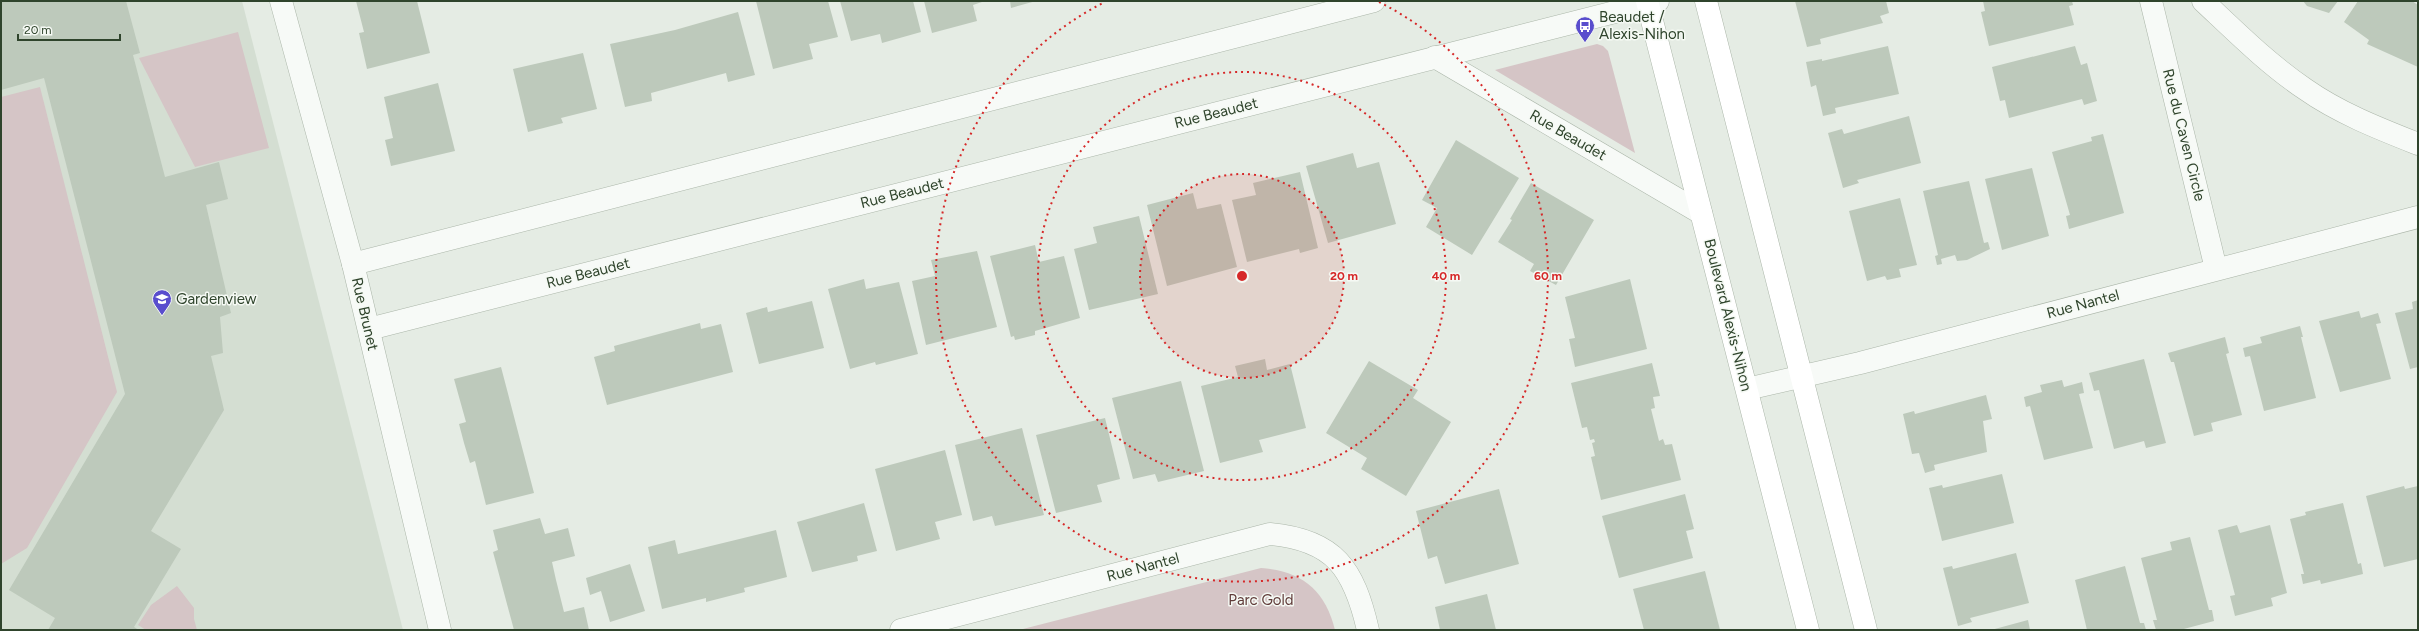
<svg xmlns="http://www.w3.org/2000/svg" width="2419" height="631" font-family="Figtree,sans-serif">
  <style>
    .built { fill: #d4ded2 }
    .green { fill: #d5c5c6 }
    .building { fill: #bdc9bb }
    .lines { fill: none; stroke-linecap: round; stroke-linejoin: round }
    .street-casing { stroke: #abb6a9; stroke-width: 23 }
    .secondary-casing { stroke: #abb6a9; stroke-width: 23 }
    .street { stroke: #f7faf7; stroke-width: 22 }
    .secondary { stroke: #fff; stroke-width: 22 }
    .ring { fill: none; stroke: #d62828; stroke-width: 2; stroke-dasharray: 2 4 }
    .labels { text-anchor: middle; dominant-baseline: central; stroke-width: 3; stroke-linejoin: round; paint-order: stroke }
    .poi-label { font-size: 15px; fill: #2f442c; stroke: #f5f9f4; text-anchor: start }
    .street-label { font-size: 15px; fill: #2f442c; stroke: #f5f9f4 }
    .park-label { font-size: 15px; fill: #603b39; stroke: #f5f9f4 }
    .centre { fill: #d62828; stroke: #f5f9f4; stroke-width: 2 }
    .ring-label { font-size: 12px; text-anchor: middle; font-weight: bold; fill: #d62828; stroke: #f5f9f4; stroke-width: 3; stroke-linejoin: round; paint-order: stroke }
  </style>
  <rect width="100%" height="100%" fill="#e5ece4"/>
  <path class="built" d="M1,1H242L403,630H1Z"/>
  <g class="green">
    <path d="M238,32L269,148L195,167L139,58Z"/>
    <path d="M1597,44L1603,46L1608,51L1635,153L1495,70Z"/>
    <path d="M40,87L117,392L27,548L1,564V97Z"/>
    <path d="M1261,568C1302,571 1325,590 1335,630H1019Z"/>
    <path d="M177,586L194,608V619L197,630H146L138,625L151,605Z"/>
  </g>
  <g class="building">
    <path d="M1,1H126L140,53L133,55L165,177L219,162L228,199L206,205L231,313L220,317L223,353L211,356L224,410L151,531L181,549L134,627L139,630H48L55,618L9,590L125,394L44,78L1,90Z"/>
    <path d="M356,1H417L430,53L367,69L359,33L364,32Z"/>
    <path d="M756,1H828L838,37L809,44L813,59L773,69Z"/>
    <path d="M840,1H913L921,32L882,43L880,34L851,41Z"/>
    <path d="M924,1H985L973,5L977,21L932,33Z"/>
    <path d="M1010,1H1036L1011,8Z"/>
    <path d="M1795,1H1886L1889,13L1880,16L1883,23L1820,39L1821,44L1807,47Z"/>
    <path d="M1983,1H2072L2073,5L2069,6L2074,25L1989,46L1981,12L1985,11Z"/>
    <path d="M2303,1H2338L2329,13L2307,6Z"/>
    <path d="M2358,1H2412L2418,5V67L2367,44L2369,40L2344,22Z"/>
    <path d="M738,12L755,75L728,82L726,73L651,93L652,101L625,107L610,44L675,30Z"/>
    <path d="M1888,46L1899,94L1835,108L1836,113L1823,116L1816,85L1811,87L1806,62L1822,59V61Z"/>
    <path d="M2075,46L2081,65L2087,63L2097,101L2084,105L2082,99L2009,118L2005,100L2000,101L1992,67Z"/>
    <path d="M583,53L597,109L561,118L563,123L528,132L513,69Z"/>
    <path d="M438,83L455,151L391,166L385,140L393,138L384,97Z"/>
    <path d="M1909,116L1921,163L1857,180L1859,183L1843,188L1828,133L1842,129L1844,134Z"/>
    <path d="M2103,134L2124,213L2069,229L2066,216L2070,215L2052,152L2092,141L2091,137Z"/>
    <path d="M1456,140L1519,178L1472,255L1426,227L1437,208L1422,200Z"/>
    <path d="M1353,153L1357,168L1379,162L1396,224L1328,243L1306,166Z"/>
    <path d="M2032,168L2049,236L2002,250L1985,179Z"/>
    <path d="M1300,172L1318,248L1300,253L1299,249L1247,262L1232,200L1256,195L1253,183Z"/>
    <path d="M1969,181L1984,243L1988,242L1990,249L1967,260L1957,261L1955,255L1941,259L1942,264L1937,265L1935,256L1938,255L1923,191Z"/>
    <path d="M1531,183L1594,220L1556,285L1530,271L1534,264L1498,242L1512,220L1510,219Z"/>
    <path d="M1193,193L1197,209L1221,204L1237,267L1167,286L1147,205Z"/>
    <path d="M1900,198L1917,265L1899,269L1901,277L1887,280L1885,276L1867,281L1849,211Z"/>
    <path d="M1139,216L1158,294L1089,310L1074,249L1097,243L1093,227Z"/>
    <path d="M1035,245L1039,262L1064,256L1080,318L1035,331V335L1015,340L1014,336L1011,337L990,256Z"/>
    <path d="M977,251L997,327L926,345L912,281L935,276L931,260Z"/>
    <path d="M864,279L866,289L899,282L918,354L876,365L875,362L850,369L828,289Z"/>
    <path d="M1630,279L1647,349L1575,367L1569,339L1575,338L1565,297Z"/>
    <path d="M2418,300V367L2410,369L2395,313L2413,309L2412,302Z"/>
    <path d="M812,301L824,348L759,364L746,313L767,307L768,312Z"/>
    <path d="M2359,311L2361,318L2378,313L2381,323L2376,324L2391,379L2340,392L2319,321Z"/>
    <path d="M700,323L701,329L721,324L733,372L607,405L594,357L615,351L614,346Z"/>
    <path d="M2300,326L2303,337H2301L2316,398L2264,411L2250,356L2245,357L2243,348L2262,343L2260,337Z"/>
    <path d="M2225,337L2229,353L2226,354L2242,415L2211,423L2213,431L2194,436L2174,362H2171L2168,353Z"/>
    <path d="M1265,359L1267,370L1290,364L1306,428L1259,440L1263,452L1220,463L1201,386L1238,377L1235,366Z"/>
    <path d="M2144,359L2166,443L2146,448L2144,441L2114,449L2099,390L2094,391L2089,373Z"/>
    <path d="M1369,361L1418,390L1413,398L1451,422L1406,496L1361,469L1367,458L1326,433Z"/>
    <path d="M1652,363L1660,396L1653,397L1655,408L1651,409L1659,441L1663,439L1665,445L1672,444L1681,480L1601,500L1591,457L1595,456L1592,443L1595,442L1594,439L1590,440L1587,427L1582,428L1571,383Z"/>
    <path d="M501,367L534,493L486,505L475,461L470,463L464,443L459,424L466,422L454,379Z"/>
    <path d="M2062,380L2064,387L2082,382L2084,393L2079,394L2093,448L2044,460L2030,406L2026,407L2024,397L2042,392L2040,385Z"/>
    <path d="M1181,381L1204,471L1158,482L1155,474L1133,479L1112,398Z"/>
    <path d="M1986,395L1992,419L1983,421L1987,452L1934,465L1935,470L1925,473L1919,453L1912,454L1903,414L1914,411L1915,414Z"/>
    <path d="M1105,418L1120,479L1097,485L1102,502L1056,513L1036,435Z"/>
    <path d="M1022,428L1044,515L995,526L992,516L973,521L955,445Z"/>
    <path d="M945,450L962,515L935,522L940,539L896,551L875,469Z"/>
    <path d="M2002,474L2014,523L1942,541L1929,488L1942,485L1943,488Z"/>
    <path d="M2404,486L2405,489L2418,486V559L2384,567L2366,496Z"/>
    <path d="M1499,489L1519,564L1445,584L1437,556L1428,559L1416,511Z"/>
    <path d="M1685,494L1694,529L1686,531L1693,558L1619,578L1602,516Z"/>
    <path d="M864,503L877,551L857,556L858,561L812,572L797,522Z"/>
    <path d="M2343,503L2358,564L2361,563L2363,574L2321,584L2320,580L2303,584L2301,574H2304L2290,519L2306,515L2305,512Z"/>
    <path d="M540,518L545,534L568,528L575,556L552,562L556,580L564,612L584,607L589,630H514L493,552L498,550L493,530Z"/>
    <path d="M2237,525L2240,533L2270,525L2287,593L2271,598L2273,606L2235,616L2230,596L2235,595L2218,530Z"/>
    <path d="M776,530L787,577L744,588L745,592L706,602V598L662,609L648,547L675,540L678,554Z"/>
    <path d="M2190,537L2209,610H2212L2214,621L2180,630H2156L2153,620H2157L2141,558L2172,550L2170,542Z"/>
    <path d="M2016,553L2029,603L1970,618L1972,622L1958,626L1943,568L1952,566L1953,569Z"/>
    <path d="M630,564L645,611L610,622L601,591L590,595L586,578Z"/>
    <path d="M2125,566L2140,623H2144L2146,630H2087L2075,580Z"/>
    <path d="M1705,571L1720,630H1644L1633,589Z"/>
    <path d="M1487,594L1496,630H1440L1435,607Z"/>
    <path d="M2028,620L2030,630H1991Z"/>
  </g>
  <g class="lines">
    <g class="street-casing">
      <g id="street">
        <path d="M281,1L353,264L440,630"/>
        <path d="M2151,1L2216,269"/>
        <path d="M2203,1C2236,32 2268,64 2305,89C2339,113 2380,129 2418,144"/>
        <path d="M1435,57L1701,213"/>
        <path d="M353,264L1374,1"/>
        <path d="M369,329L1658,1"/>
        <path d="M1747,389L1860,363L2418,217"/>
        <path d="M901,630L1270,534C1335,540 1354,569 1368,630"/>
      </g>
    </g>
    <g class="secondary-casing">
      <g id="secondary">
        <path d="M1647,1L1808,630"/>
        <path d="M1706,1L1866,630"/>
      </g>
    </g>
    <use href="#street" class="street"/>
    <use href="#secondary" class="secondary"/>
  </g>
  <circle cx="1242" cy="276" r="102" fill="#d62828" fill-opacity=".12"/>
  <g class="ring">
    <circle cx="1242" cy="276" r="102"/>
    <circle cx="1242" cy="276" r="204"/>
    <path d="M1379 2A306 306 0 1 1 1105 2"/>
  </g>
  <defs>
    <g id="bus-pin" transform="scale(1)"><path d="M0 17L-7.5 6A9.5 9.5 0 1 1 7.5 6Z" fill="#594dcd" stroke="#f5f9f4"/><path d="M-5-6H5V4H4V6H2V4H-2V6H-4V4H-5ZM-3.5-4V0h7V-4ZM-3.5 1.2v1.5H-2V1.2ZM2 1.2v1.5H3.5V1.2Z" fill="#fff"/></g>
    <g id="school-pin" transform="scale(1)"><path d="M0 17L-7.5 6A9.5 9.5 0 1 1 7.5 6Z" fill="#594dcd" stroke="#f5f9f4"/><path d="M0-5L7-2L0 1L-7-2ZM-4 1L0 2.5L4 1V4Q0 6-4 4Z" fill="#fff"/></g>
  </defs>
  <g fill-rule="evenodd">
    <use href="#bus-pin" x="1585" y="26"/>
    <use href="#school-pin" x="162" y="299"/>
  </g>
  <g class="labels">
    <g class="poi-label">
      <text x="1599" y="17">Beaudet /<tspan x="1599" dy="17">Alexis-Nihon</tspan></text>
      <text x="176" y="299">Gardenview</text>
    </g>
    <g class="street-label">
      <text transform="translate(1216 113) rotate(-14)">Rue Beaudet</text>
      <text transform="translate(1568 135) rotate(30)">Rue Beaudet</text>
      <text transform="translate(2184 135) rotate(76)">Rue du Caven Circle</text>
      <text transform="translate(902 193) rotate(-14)">Rue Beaudet</text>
      <text transform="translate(588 273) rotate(-14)">Rue Beaudet</text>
      <text transform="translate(2083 304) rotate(-15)">Rue Nantel</text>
      <text transform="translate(365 314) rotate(77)">Rue Brunet</text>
      <text transform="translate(1728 315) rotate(76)">Boulevard Alexis-Nihon</text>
      <text transform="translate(1143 567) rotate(-15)">Rue Nantel</text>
    </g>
    <g class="park-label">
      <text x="1261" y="600">Parc Gold</text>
    </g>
  </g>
  <circle cx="1242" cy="276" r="6" class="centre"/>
  <g class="ring-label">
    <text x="1344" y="280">20 m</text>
    <text x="1446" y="280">40 m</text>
    <text x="1548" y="280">60 m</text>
  </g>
  <rect width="2419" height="631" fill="none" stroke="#2f442c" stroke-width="4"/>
  <path d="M18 34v6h102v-6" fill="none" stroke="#2f442c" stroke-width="2"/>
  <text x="24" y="34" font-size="12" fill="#2f442c" stroke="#f5f9f4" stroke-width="3" paint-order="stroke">20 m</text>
</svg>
